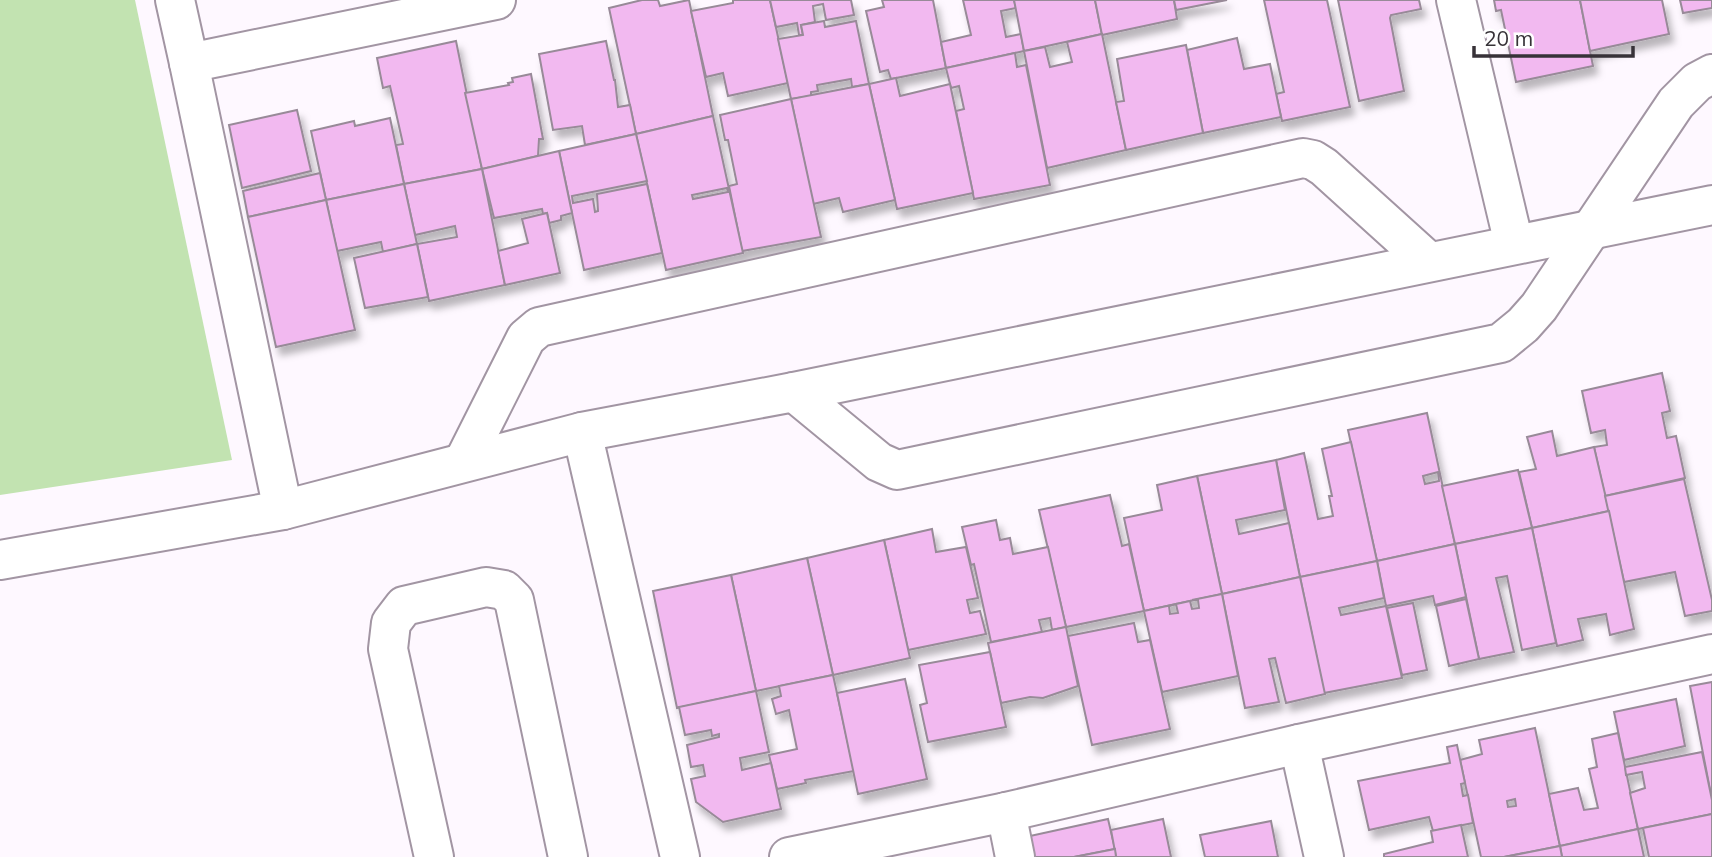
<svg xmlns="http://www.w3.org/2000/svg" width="1712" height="857" font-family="Mulish,sans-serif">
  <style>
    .green { fill: #c2e3b1 }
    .building { fill: #f2b9f0; stroke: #988a98; stroke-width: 2; fill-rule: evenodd; filter: url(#shadow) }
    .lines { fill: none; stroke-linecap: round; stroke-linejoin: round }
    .minor-casing { stroke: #a295a3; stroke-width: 42 }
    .minor { stroke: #fff; stroke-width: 38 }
  </style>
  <defs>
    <filter id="shadow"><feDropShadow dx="4.5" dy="8" stdDeviation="3.5" flood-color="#0004"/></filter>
  </defs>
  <rect width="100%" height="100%" fill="#fef8ff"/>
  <path class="green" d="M0,0H135L232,460L0,495Z"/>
  <g class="building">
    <path d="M642,0H658L660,6L689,0L713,116L636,134L609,8Z"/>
    <path d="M733,0H770L788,83L728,96L723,73L706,77L691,11L733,3Z"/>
    <path d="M770,0H851L854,15L826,20L823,4L813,6L815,22L801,25L803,35H799L797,23L776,27Z"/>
    <path d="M882,0H933L946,68L891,79L888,70L880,72L866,11L884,7Z"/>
    <path d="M963,0H1014L1016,8L1001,11L1006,37L1021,34L1024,51L946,68L941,42L971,35Z"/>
    <path d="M1014,0H1095L1102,34L1024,51Z"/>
    <path d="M1095,0H1174L1177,19L1102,35Z"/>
    <path d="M1174,0H1227L1176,10Z"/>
    <path d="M1264,0H1327L1350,107L1282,121L1276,94L1284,92Z"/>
    <path d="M1338,0H1419L1421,9L1391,15L1390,18L1404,91L1359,101Z"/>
    <path d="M1494,0H1580L1593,66L1516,82L1501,10L1496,11Z"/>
    <path d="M1580,0H1662L1669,34L1590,51Z"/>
    <path d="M1680,0H1712V8L1683,13Z"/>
    <path d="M824,21L825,27L856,21L869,84L852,87L851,79L817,85L818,91L811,92V96L791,99L778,39L803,35L801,25Z"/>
    <path d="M1102,34L1126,150L1047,168L1024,51L1045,47L1050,67L1072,62L1067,42Z"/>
    <path d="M1237,38L1244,69L1270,64L1281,117L1203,133L1187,50Z"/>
    <path d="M456,41L482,169L404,184L396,145L403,144L390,86L383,88L377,58Z"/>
    <path d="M606,41L614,80H615L618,107L630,105L636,134L585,145L582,126L553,130L539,54Z"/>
    <path d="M1186,45L1203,133L1126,150L1116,102L1124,101L1117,59Z"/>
    <path d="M1015,53L1017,67L1026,65L1050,185L974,199L956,111L964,109L959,86L951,88L946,68Z"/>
    <path d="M531,74L543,139H539L538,156L482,169L465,93L509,85L508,83L513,82L512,78Z"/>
    <path d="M896,78L900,96L950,84L973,193L897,209L869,84Z"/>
    <path d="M869,84L895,200L843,212L839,198L813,204L791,99Z"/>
    <path d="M791,99L821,237L742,251L729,186L737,184L728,140H725L720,115Z"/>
    <path d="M297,110L311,171L242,188L229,125Z"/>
    <path d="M713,116L743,253L666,270L636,134ZM727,188L728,192L693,199L692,195Z"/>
    <path d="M390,118L404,184L326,200L311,131L354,121L355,126Z"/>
    <path d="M636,134L647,181L572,196L573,203L593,199L595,212L598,211L597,194L647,184L662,253L584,270L559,151Z"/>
    <path d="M559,151L572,213L561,216V220L549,223L547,213L543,214L542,209L494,218L482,169Z"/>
    <path d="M482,169L505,285L429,301L417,244L457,237L455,226L415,235L404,184Z"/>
    <path d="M320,173L326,200L248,217L243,191Z"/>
    <path d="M404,184L417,244L383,252L381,242L337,251L326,200Z"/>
    <path d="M326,200L355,330L276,347L248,217Z"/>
    <path d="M547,213L560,273L505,285L498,251L528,243L522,219Z"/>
    <path d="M417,244L428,297L365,308L354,258Z"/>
    <path d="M1662,373L1670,411L1662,413L1667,438L1676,436L1685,478L1605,496L1594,447L1607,445L1605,430L1591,433L1582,391Z"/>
    <path d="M1427,413L1455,544L1377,561L1348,430ZM1438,472L1439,481L1425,484L1423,476Z"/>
    <path d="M1552,431L1557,456L1594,447L1609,511L1532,528L1519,472L1536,469L1527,437Z"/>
    <path d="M1351,442L1377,561L1300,577L1276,460L1304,453L1318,519L1333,516L1329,496H1332L1322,449Z"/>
    <path d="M1276,460L1285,510L1236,520L1239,534L1289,523L1300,577L1222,594L1197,476Z"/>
    <path d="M1518,470L1532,528L1455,544L1442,486Z"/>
    <path d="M1197,476L1222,594L1144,611L1124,518L1162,510L1157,485Z"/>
    <path d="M1684,479L1712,600V611L1685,616L1675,572L1624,582L1605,496Z"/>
    <path d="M1110,495L1122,546L1129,544L1144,611L1066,627L1039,510Z"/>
    <path d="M1609,511L1634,629L1610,635L1606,614L1578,619L1583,640L1557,646L1532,528Z"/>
    <path d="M996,520L1000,540L1010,538L1013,554L1048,547L1066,627L1052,630L1050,618L1039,620L1042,632L991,642L974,564L971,565L962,527Z"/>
    <path d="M1532,528L1556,643L1522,650L1507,576L1496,578L1514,652L1479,659L1455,544Z"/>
    <path d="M932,529L936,552L966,547L978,598L967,600L970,613L980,611L986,634L908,650L884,540Z"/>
    <path d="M884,540L910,658L833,675L807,558Z"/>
    <path d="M1455,544L1466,597L1435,605L1433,596L1386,606L1377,561Z"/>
    <path d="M807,558L833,675L756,691L731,575Z"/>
    <path d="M1377,561L1384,598L1339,608L1341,615L1386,606L1402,678L1324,693L1300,577Z"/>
    <path d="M731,575L756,691L677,708L653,591Z"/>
    <path d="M1300,577L1325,694L1286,703L1275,658L1269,659L1279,702L1245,708L1222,594Z"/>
    <path d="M1222,594L1238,676L1162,692L1144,611L1190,601L1192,609L1199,608L1198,600H1192ZM1176,604L1178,613L1170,614L1169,606Z"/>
    <path d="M1466,599L1479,659L1449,666L1436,606Z"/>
    <path d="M1413,603L1427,670L1402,675L1387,608Z"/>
    <path d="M1134,623L1138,642L1150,640L1170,729L1092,745L1068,636Z"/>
    <path d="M1066,627L1078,686L1043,698L1030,697L1001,703L988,643Z"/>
    <path d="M990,652L1006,727L928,742L920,705L927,703L919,665Z"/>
    <path d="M833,675L854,771L805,780L806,783L777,789L769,755L797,749L789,710L776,714L772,699L781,696L779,686Z"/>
    <path d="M905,679L927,779L858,794L837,693Z"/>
    <path d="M1712,682V800L1690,686Z"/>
    <path d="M756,691L769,752L740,758L742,770L771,763L781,809L723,822L696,802L691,779L705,776L703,765L691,767L687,745L719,737V734L712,736L711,730L685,735L679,707Z"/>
    <path d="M1676,699L1685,746L1624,760L1614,712Z"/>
    <path d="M1535,728L1560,846L1504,857H1481L1460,760L1482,754L1479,740ZM1515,799L1516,806L1508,807L1507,801Z"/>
    <path d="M1618,733L1638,829L1560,846L1549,794L1578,788L1584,810L1598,808L1589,769L1597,767L1592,739Z"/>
    <path d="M1457,745L1465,783L1461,784L1463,796L1468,795L1473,823L1433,831L1429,817L1369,830L1358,781L1450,763L1447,747Z"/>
    <path d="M1702,752L1712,800V814L1638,829L1630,793L1645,788L1642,772L1626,775L1625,767Z"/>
    <path d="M1712,814V857H1649L1643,828Z"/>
    <path d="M1108,819L1115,849L1074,857H1034L1030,836Z"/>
    <path d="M1163,819L1171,857H1116L1111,830Z"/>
    <path d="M1271,821L1278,857H1205L1200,835Z"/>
    <path d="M1461,825L1468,857H1384V854L1433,842L1431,831Z"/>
    <path d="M1638,829L1644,857H1562L1560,846Z"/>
    <path d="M1560,846L1562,857H1504Z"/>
    <path d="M1115,849L1116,857H1074Z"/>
  </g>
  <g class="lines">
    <g class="minor-casing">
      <g id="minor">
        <path d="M175,0L189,63"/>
        <path d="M1456,0L1514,244"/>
        <path d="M794,392L879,462L897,470L1501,343L1523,325L1539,307L1676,103L1697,82L1712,74"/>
        <path d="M582,432L680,857"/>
        <path d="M464,461L526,338L539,327L1303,158L1313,160L1324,167L1428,261"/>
        <path d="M283,510L189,63L496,0"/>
        <path d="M0,560L283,510L582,432L794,392L1712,205"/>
        <path d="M1299,744L1324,857"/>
        <path d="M1006,812L1015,857"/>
        <path d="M434,857L388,649L391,623L404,606L486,587L504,590L514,600L568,857"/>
        <path d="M789,857L1006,812L1299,744L1712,654"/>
      </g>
    </g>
    <use href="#minor" class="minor"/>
  </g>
  <path d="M1474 46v10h159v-10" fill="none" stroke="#373238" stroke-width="3.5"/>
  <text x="1484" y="46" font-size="21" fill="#373238" stroke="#ffffff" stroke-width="5" paint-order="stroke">20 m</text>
</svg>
